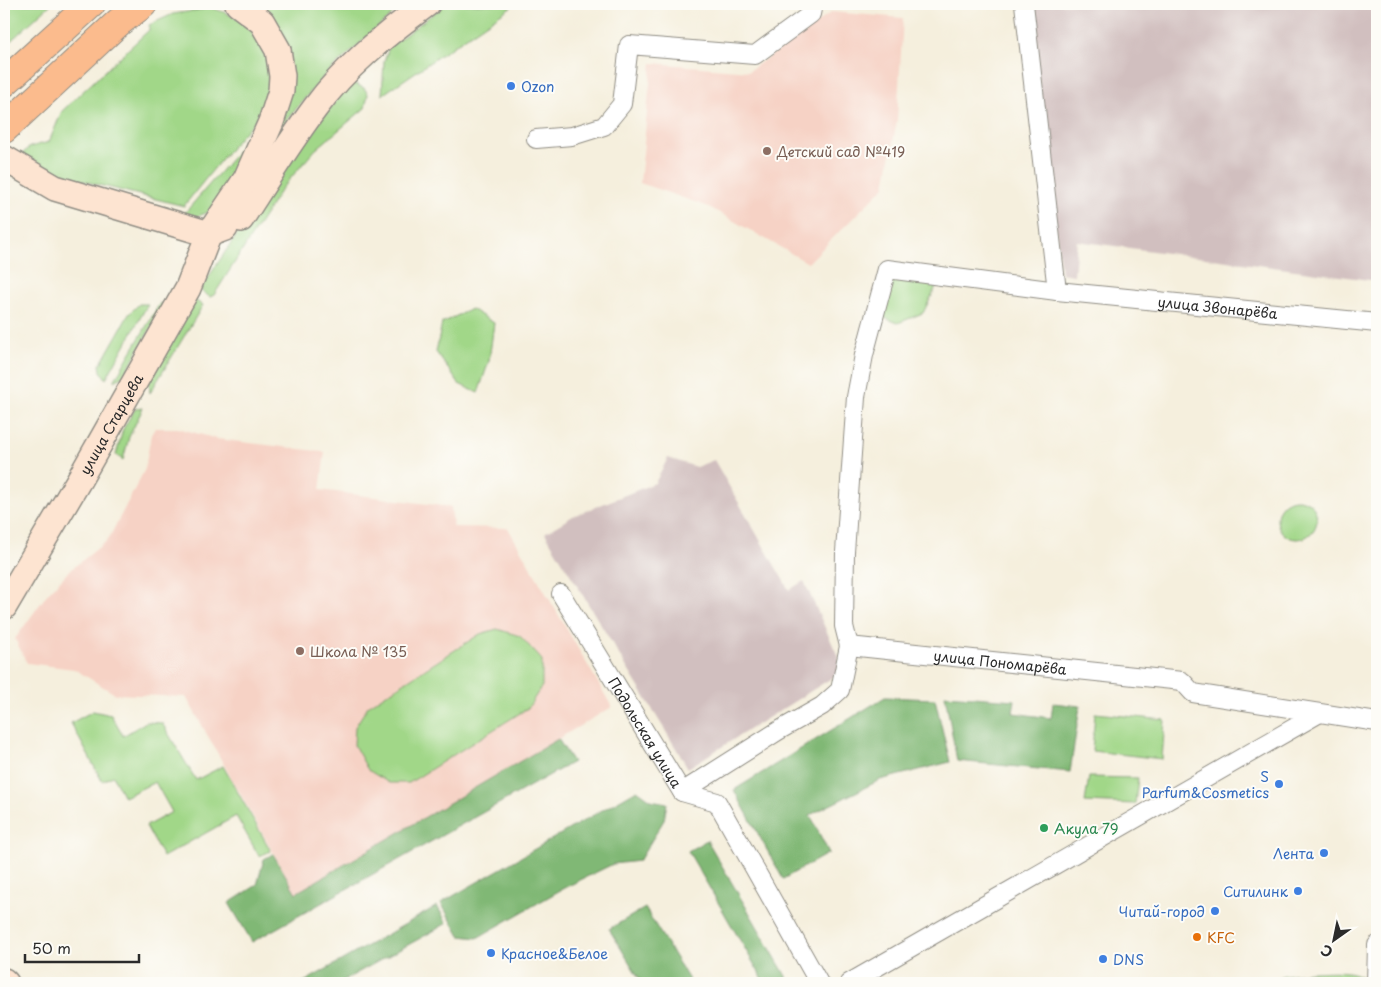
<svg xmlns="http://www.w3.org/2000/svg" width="1381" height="987" font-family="'Playpen Sans',sans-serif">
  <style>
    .built { fill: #f6d2c5 }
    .industrial { fill: #d1bfbf }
    .green { fill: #a1d788; stroke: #66815a }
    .forest { fill: #80b874; stroke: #567250 }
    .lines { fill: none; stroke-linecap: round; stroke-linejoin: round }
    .street-casing { stroke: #908d84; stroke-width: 20 }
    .secondary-casing { stroke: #908d84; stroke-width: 28 }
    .primary-casing { stroke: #908d84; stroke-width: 30 }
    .street { stroke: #fff; stroke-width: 18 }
    .secondary { stroke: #fde4d1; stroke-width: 25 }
    .primary { stroke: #fbbb8d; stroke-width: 28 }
    .shop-dot { fill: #3f7fe0; stroke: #fdfcf7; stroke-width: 2 }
    .education-dot { fill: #8d6e63; stroke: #fdfcf7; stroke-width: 2 }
    .leisure-dot { fill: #2e9e5b; stroke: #fdfcf7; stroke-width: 2 }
    .food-dot { fill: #e8710a; stroke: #fdfcf7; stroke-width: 2 }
    .labels { text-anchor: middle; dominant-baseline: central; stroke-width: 4; stroke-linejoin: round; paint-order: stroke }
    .shop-label { font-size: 14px; fill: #366cbe; stroke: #fdfcf7; text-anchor: end }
    .education-label { font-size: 14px; fill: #785e54; stroke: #fdfcf7; text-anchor: start }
    .street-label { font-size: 14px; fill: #2b2b2b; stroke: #fdfcf7 }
    .leisure-label { font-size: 14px; fill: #27864d; stroke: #fdfcf7; text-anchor: start }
    .food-label { font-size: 14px; fill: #c56008; stroke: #fdfcf7; text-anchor: start }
  </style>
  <rect width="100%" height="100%" fill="#fdfcf7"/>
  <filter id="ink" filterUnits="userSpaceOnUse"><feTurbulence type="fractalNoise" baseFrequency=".02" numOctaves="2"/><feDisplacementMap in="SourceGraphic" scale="10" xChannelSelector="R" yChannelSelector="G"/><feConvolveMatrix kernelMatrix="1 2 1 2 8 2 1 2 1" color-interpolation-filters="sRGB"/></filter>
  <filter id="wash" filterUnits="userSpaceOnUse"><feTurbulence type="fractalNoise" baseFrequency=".0096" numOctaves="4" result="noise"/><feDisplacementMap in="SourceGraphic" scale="20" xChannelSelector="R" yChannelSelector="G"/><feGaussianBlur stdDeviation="1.12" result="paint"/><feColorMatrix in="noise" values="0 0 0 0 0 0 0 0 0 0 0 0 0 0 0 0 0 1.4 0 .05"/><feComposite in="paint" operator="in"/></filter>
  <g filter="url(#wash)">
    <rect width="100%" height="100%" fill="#f5efdd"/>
    <g class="built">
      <path d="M832,12L903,18L897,120L885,186L808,263L709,207L640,183L652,63L749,71Z"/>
      <path d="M155,428H178L217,439L325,452L320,490L451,507L453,527L508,528L612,707L296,893L186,697L115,694L74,669L27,663L15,639L48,593L69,571L108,540L145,469L151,435Z"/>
    </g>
    <g class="industrial">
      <path d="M1030,4H1377V281L1077,241L1074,275L1061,273Z"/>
      <path d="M668,458L696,467L714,460L789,590L804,581L840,661L838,674L688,768L545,533L573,516L655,483Z"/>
    </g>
    <g class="green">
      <path d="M4,4H51L4,47Z"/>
      <path d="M253,4H404L325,75L271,138L289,90Z"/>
      <path d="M446,4H515L382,95L384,62L389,47Z"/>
      <path d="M206,7C255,16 287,63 262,110C257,120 247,129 240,137C221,160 202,183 184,206L67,177L22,154L30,147L49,142L62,111L149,30V25L173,14L206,9Z"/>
      <path d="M353,83L364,88L368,94L365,108L315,150L282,188L214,295L210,297L200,290L273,180L347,87Z"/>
      <path d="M258,128L239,167L210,211L196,217L183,215Z"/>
      <path d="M891,276L939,281L923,313L898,323L880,316Z"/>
      <path d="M194,300L203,305L150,393L149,381Z"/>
      <path d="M160,303L164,305L123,377L114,381Z"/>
      <path d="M139,304H148L106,379L101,371L100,365L129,314Z"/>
      <path d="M471,309L494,323L489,361L478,393L459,384L436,352L442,323Z"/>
      <path d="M143,408L129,437L123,460L116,455L123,429L135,409Z"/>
      <circle cx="1297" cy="519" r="20"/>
      <path d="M497,629L520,636L542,660V686L528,708L409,783H389L368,770L354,745L355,727L368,706L480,634Z"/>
      <path d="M93,711L111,715L123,736L146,722L162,723L196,780L223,766L271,851L259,856L236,816L163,857L146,826L172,812L155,782L124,797L113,776L102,781L71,723Z"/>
      <path d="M1095,713L1165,720L1162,759L1092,751Z"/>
      <path d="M1089,777L1138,778L1135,804L1085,802Z"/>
      <path d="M1311,972C1328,972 1358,967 1368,983H1268L1284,975Z"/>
    </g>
    <g class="forest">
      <path d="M945,695L1015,700L1013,713L1051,718L1053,703L1080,706L1070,772L957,761Z"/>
      <path d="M885,697L935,699L950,762L880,780L810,815L829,853L783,879L734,790Z"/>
      <path d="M558,739L573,762L252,942L229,903L257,885L264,859L273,854L296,893Z"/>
      <path d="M637,790L651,800L667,803L664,820L639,861L613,864L564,888L477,938L460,936L441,903Z"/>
      <path d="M707,840L790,983H765L688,851Z"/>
      <path d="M437,906L447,923L437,929L339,983H302Z"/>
      <path d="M645,908L691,983H642L609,929Z"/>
    </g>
  </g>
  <g filter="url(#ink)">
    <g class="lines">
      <g class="street-casing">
        <g id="street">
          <path d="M1024,4L1057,291"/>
          <path d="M536,139L572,136L604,126L622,104L629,45L755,55L811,14L813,4"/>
          <path id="s1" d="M561,594L682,792L717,802L819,983"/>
          <path id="s2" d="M849,646L1182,681L1193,693L1377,722"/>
          <path id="s3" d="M682,792L778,731L822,706L840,690L849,646L844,626L845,552L856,397L864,355L887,269L1057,291L1377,323"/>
          <path d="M849,983L1318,714"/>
          <path d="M1376,983L1377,945"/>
        </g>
      </g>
      <g class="secondary-casing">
        <g id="secondary">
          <path d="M4,158L55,188L209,234L225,228"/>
          <path d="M241,219C265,182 288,144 315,108C345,67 386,34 427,4"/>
          <path id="s4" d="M4,607L79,480L188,288L209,234L246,179L271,122L281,91L282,76L278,50L262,22L238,4"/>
          <path d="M4,981L6,983"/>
        </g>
      </g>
      <g class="primary-casing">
        <g id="primary">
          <path d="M4,83L91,4"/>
          <path d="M4,129L119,22L143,4"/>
        </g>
      </g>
      <use href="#street" class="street"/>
      <use href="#secondary" class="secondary"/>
      <use href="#primary" class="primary"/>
    </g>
  </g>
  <g class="shop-dot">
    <circle cx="511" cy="86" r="5"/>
    <circle cx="1279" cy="784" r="5"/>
    <circle cx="1324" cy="853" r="5"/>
    <circle cx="1298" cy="891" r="5"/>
    <circle cx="1215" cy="911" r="5"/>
    <circle cx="491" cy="953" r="5"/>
    <circle cx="1103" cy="959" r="5"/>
  </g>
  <g class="education-dot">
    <circle cx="767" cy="151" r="5"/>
    <circle cx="300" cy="651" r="5"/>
  </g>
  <circle class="leisure-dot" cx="1044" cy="828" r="5"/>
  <circle class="food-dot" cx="1197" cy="937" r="5"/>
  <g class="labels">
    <g class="shop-label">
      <text x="521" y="86" text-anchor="start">Ozon</text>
      <text x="1269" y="776">S<tspan x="1269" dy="16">Parfum&amp;Cosmetics</tspan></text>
      <text x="1314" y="853">Лента</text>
      <text x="1288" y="891">Ситилинк</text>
      <text x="1205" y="911">Читай-город</text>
      <text x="501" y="953" text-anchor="start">Красное&amp;Белое</text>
      <text x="1113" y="959" text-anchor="start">DNS</text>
    </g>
    <g class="education-label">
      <text x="777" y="151">Детский сад №419</text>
      <text x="310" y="651">Школа № 135</text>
    </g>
    <g class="street-label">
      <text stroke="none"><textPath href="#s3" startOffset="948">улица Звонарёва</textPath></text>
      <text stroke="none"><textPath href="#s4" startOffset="212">улица Старцева</textPath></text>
      <text stroke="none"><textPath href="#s2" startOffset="152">улица Пономарёва</textPath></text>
      <text stroke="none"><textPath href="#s1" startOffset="162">Подольская улица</textPath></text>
    </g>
    <g class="leisure-label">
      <text x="1054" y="828">Акула 79</text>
    </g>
    <g class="food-label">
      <text x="1207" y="937">KFC</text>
    </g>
  </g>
  <rect width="1381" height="987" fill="none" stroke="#fdfcf7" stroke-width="20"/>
  <g transform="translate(1334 940) rotate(213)" stroke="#fdfcf7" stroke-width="4" paint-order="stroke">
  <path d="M0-4L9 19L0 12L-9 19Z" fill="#2b2b2b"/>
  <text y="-8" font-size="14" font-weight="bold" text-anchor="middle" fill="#2b2b2b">С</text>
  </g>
  <path d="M25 954v8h114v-8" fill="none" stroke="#2b2b2b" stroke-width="2.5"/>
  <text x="32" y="954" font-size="15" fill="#2b2b2b" stroke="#fdfcf7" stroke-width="4" paint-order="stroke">50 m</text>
</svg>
